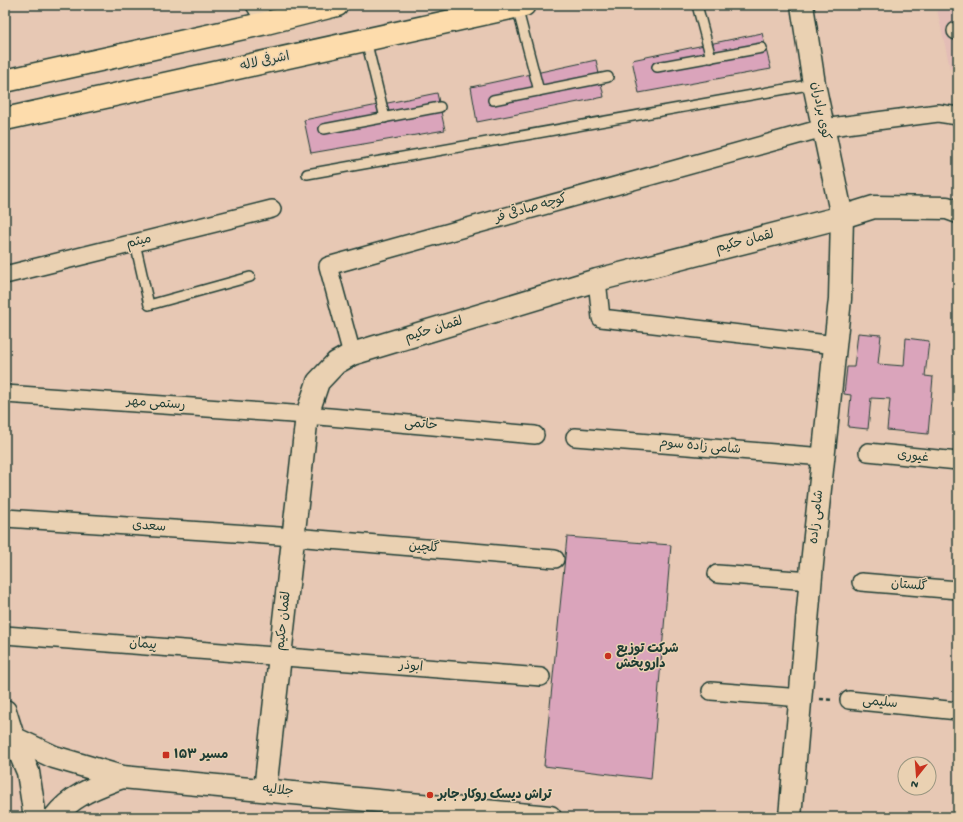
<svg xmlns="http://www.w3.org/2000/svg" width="963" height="822" font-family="'Gochi Hand','Playpen Sans Arabic',sans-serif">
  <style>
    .built { fill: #e3bdb6 }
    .building { fill: #daa4bb; stroke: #1f3d34 }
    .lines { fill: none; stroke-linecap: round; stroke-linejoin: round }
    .service-casing { stroke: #1f3d34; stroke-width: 12 }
    .minor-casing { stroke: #1f3d34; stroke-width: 20 }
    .tertiary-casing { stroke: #1f3d34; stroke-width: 25 }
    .secondary-casing { stroke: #1f3d34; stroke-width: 25 }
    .primary-casing { stroke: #1f3d34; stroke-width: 25 }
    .path { stroke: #1f3d34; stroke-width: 2.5; stroke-dasharray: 4 3; stroke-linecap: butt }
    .service { stroke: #ead1b2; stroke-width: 9 }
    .minor { stroke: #ead1b2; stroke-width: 17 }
    .tertiary { stroke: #ead1b2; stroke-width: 22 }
    .secondary { stroke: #ead1b2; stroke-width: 22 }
    .primary { stroke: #fddcac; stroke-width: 22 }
    .poi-dot { fill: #c8321e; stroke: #ead1b2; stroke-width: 1.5 }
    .labels { text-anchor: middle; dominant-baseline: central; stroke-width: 3; stroke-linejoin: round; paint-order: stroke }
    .street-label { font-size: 13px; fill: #1f3d34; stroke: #ead1b2 }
    .poi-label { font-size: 13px; font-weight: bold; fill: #1f3d34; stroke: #ead1b2; text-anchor: start }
  </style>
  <rect width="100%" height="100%" fill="#e7c8b4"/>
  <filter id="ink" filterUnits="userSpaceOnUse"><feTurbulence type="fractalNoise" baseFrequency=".025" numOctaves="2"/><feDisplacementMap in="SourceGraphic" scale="8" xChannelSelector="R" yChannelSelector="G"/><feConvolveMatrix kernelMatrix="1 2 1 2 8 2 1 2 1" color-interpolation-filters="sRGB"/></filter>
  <g filter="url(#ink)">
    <path class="built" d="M936,5H958V69L950,68Z"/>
    <g class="building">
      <path d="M762,33L771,69L639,93L632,60Z"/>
      <path d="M596,60L604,97L477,122L471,87Z"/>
      <path d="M437,93L445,130L311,153L304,120Z"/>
      <path d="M858,333L881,335L878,364L904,366L906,338L929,341L925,376L933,377L928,434L887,430L890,399L871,398L868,429L848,427L851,395L844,394L847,367H854Z"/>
      <path d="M567,537L671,545L651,779L544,766Z"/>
    </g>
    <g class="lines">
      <g class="service-casing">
        <g id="service">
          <path d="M697,5L711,58"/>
          <path d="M517,7L539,91"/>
          <path d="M366,40L385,118"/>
          <path d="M657,67L762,48"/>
          <path d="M493,100L608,77"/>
          <path d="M324,129L440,107"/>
          <path d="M307,174L814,84"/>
          <path d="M135,243L149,305L250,277"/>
        </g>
      </g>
      <g class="minor-casing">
        <g id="minor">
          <path d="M255,5L266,23"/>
          <path d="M956,31H958"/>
          <path d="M5,275L272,209"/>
          <path d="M597,280L601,318L836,345"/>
          <path d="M352,354L328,266L823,128L938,113L958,116"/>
          <path d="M5,394L307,415L535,435"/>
          <path d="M575,437L824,457"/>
          <path d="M868,452L958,461"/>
          <path d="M5,518L294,537L555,559"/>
          <path d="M717,574L811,581"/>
          <path d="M861,582L958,590"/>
          <path d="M5,635L541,677"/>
          <path d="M711,691L801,698"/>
          <path d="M849,700L958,711"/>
        </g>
      </g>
      <g class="tertiary-casing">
        <g id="tertiary">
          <path d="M265,790L307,415L318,382L336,363L352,354L597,280L842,217L874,207L947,208L958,212"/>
          <path d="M790,817L812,564L840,299L842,217L814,84L802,5"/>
        </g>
      </g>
      <g class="secondary-casing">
        <g id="secondary">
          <path d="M5,711L13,737L28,772L35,817"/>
          <path d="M5,734L54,757L122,777L550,817"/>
          <path d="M55,817C73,794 96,787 122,777"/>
        </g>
      </g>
      <g class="primary-casing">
        <g id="primary">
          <path d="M5,81L266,23L337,5"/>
          <path d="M5,119L524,5"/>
        </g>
      </g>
      <path class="path" d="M820,699L833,700"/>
      <use href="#service" class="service"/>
      <use href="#minor" class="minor"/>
      <use href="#tertiary" class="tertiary"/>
      <use href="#secondary" class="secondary"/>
      <use href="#primary" class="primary"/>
    </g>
  </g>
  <g class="poi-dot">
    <circle cx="608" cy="656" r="4"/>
    <rect x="162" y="751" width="8" height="8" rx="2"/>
    <circle cx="430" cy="795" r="4"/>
  </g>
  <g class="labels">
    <g class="street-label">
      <text transform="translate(265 62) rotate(-12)">اشرفی لاله</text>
      <text transform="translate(820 111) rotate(79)">کوی برادران</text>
      <text transform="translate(531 209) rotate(-16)">کوچه صادقی فر</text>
      <text transform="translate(139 242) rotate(-14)">میثم</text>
      <text transform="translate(745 242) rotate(-14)">لقمان حکیم</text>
      <text transform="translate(434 330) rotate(-17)">لقمان حکیم</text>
      <text transform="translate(156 404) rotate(4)">رستمی مهر</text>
      <text transform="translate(421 425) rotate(5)">حاتمی</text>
      <text transform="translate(700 447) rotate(5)">شامی زاده سوم</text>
      <text transform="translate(913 457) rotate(6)">غیوری</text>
      <text transform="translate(817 517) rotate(-84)">شامی زاده</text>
      <text transform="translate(149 527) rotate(4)">سعدی</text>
      <text transform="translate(424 548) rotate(5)">گلچین</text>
      <text transform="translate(909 586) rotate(5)">گلستان</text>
      <text transform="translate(284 621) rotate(-84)">لقمان حکیم</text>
      <text transform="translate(143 645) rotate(4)">پیمان</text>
      <text transform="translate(411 667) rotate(5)">ابوذر</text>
      <text transform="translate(880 703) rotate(6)">سلیمی</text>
      <text transform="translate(278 791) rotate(5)">جلالیه</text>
    </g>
    <g class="poi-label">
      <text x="616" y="649">شرکت توزیع<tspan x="616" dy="15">داروپخش</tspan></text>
      <text x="174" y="755">مسیر ۱۵۳</text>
      <text x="438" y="795">تراش دیسک روکار جابر</text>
    </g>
  </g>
  <rect width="963" height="822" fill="none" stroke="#ead1b2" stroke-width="20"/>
  <rect x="10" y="10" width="943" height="802" fill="none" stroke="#1f3d34" stroke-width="1.5" filter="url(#ink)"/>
  <g transform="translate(917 776) rotate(197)"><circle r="19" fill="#ead1b2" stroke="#999680"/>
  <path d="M0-3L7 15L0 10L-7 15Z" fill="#c8321e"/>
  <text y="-6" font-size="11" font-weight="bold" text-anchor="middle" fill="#1f3d34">N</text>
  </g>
</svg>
